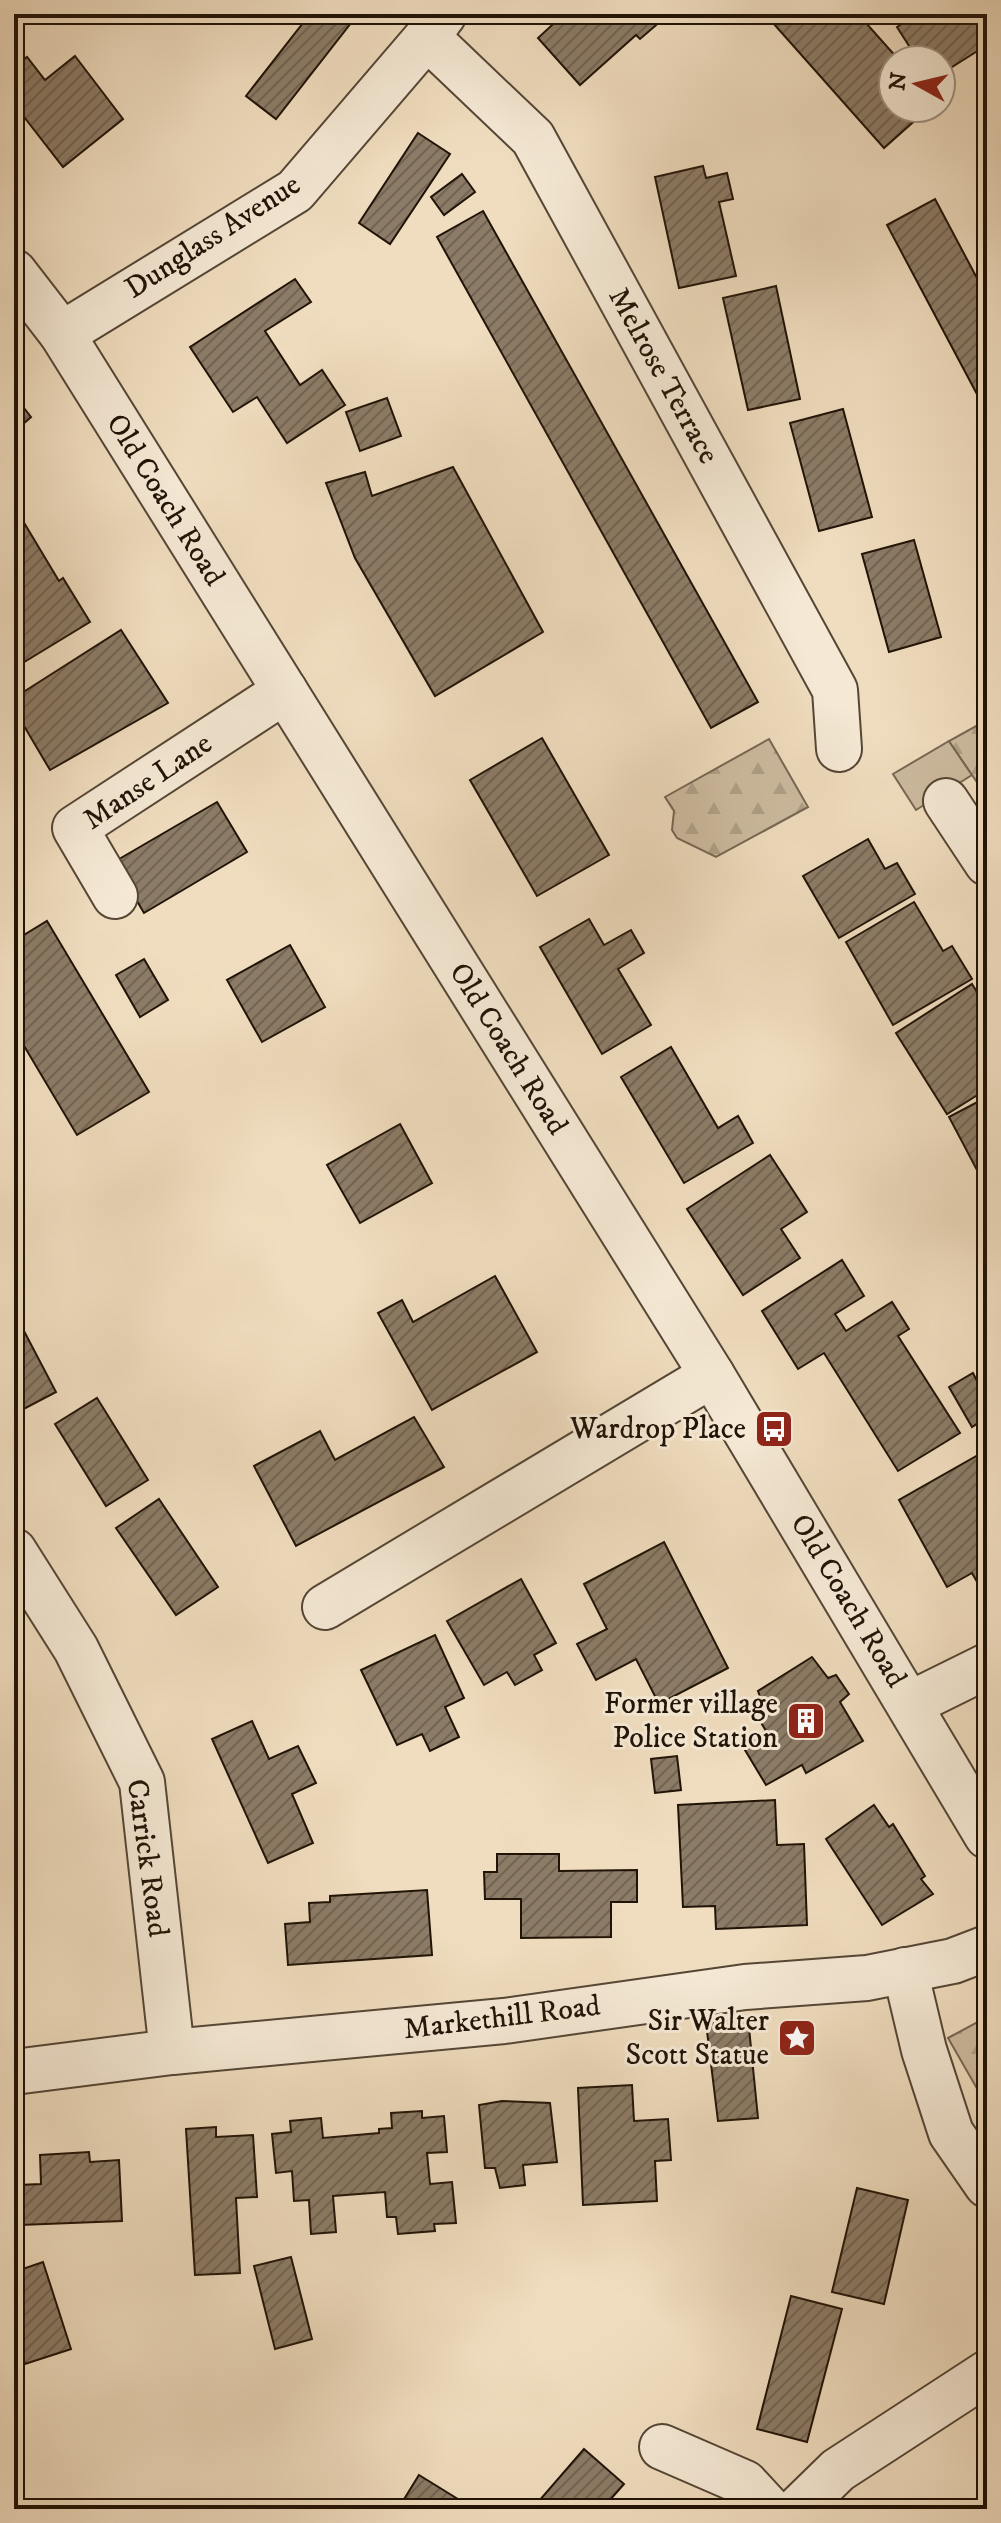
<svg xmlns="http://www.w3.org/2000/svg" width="1001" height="2523" font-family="'IM FELL DW Pica',serif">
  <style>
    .grass { fill: #cdbba0; stroke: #766754; stroke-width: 2 }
    .forest { fill: url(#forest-firs); stroke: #766754; stroke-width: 2 }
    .building { fill: url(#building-hatch); stroke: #201307; stroke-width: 2 }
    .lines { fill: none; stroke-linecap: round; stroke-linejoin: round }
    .minor-casing { stroke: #544635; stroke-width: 48 }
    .minor { stroke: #f5e9d5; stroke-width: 44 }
    .labels { text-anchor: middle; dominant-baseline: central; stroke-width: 6; stroke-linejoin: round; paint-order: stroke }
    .street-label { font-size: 30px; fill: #201307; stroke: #f5e9d5 }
    .poi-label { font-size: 30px; fill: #201307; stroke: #f5e9d5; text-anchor: end }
  </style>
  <defs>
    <pattern id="forest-firs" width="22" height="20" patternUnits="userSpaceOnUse" patternTransform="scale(2)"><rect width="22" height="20" fill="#cdbba0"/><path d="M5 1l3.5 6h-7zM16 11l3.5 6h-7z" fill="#b0a088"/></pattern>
    <pattern id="building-hatch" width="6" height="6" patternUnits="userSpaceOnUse" patternTransform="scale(2)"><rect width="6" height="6" fill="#8c7c67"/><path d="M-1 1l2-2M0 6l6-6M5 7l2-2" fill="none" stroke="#726453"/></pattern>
  </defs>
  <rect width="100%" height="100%" fill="#f0ddbf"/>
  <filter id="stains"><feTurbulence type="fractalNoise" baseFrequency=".0025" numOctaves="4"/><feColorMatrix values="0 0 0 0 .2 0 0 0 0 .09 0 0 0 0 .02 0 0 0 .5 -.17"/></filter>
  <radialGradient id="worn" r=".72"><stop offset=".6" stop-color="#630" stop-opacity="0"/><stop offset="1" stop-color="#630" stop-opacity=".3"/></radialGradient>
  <path class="grass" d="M949,741L972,775L916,810L893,774Z"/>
  <g class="forest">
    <path d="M987,720V797L949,741Z"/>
    <path d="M769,739L808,807L716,857L677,838L672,830L674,811L665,797Z"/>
    <path d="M987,2017V2106L948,2038Z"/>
  </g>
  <g class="building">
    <path d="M310,14H358L276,119L246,96Z"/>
    <path d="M564,14H669L640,39L636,35L580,85L538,38Z"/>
    <path d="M765,14H858L899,60H893V108H929L884,148Z"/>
    <path d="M918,14H987V45L941,74V60H918L897,27Z"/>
    <path d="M75,56L123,119L63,167L14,104V67L27,57L45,80Z"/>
    <path d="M418,133L450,154L390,244L359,223Z"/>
    <path d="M703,166L706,178L727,173L733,199L719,202L736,276L679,288L655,177Z"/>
    <path d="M462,174L475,192L444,215L431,197Z"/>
    <path d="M935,199L987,297V413L887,225Z"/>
    <path d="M483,211L758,702L711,728L437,237Z"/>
    <path d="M295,279L311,302L265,331L300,385L322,370L345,405L287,443L257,397L233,412L190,347Z"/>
    <path d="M776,286L800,399L748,410L723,298Z"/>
    <path d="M14,395L31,417L14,432Z"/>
    <path d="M387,398L401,436L360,451L346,412Z"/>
    <path d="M843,409L872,517L819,531L790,423Z"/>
    <path d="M453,467L543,632L435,696L355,558L326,483L365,472L372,496Z"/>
    <path d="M14,506L59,581L63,578L90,622L16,667Z"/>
    <path d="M914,540L941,637L889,652L862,554Z"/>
    <path d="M121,630L168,703L50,770L14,709V698Z"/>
    <path d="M542,738L609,855L537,896L470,780Z"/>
    <path d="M217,802L247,852L144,913L114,862Z"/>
    <path d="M868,839L885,869L897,863L915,894L839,938L803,876Z"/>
    <path d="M914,902L943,951L952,946L972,979L893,1025L846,942Z"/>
    <path d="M589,919L604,945L631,930L644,953L618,969L651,1025L602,1054L540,947Z"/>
    <path d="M47,921L149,1092L77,1135L14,1029V941Z"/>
    <path d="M290,945L325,1007L262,1042L227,980Z"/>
    <path d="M144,959L168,1000L140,1017L116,975Z"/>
    <path d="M972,984L987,1008V1021L984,1023L987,1028V1089L947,1114L896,1033Z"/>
    <path d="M671,1047L718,1128L738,1116L753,1143L684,1183L621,1077Z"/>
    <path d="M987,1097V1189L949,1117Z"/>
    <path d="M400,1124L432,1183L360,1223L327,1165Z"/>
    <path d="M770,1155L807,1212L781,1229L800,1258L743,1295L687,1209Z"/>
    <path d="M842,1260L864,1296L835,1314L846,1331L892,1302L909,1329L898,1336L960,1433L898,1471L824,1353L798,1369L762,1311Z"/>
    <path d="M495,1276L537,1352L432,1410L378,1313L402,1300L413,1322Z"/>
    <path d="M14,1312L56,1392L14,1414Z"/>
    <path d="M973,1373L980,1387L987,1384V1427L983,1420L972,1427L949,1387Z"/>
    <path d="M97,1398L148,1480L106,1506L55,1424Z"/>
    <path d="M414,1417L444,1467L296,1546L254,1466L320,1431L335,1460Z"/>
    <path d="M987,1450V1593L984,1594L972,1573L947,1587L899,1500Z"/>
    <path d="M159,1499L218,1587L176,1615L116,1528Z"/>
    <path d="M664,1542L728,1668L659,1704L636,1659L596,1680L577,1644L607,1629L584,1584Z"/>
    <path d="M521,1579L556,1643L534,1655L542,1670L515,1685L507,1672L484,1685L447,1621Z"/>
    <path d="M435,1635L464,1698L445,1707L459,1737L430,1751L422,1734L397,1745L361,1670Z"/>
    <path d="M812,1657L828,1678L836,1675L849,1694L840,1702L863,1741L806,1773L802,1765L766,1785L742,1745L766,1731L754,1711L763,1705L758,1691Z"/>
    <path d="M252,1721L269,1759L298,1746L316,1783L292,1794L313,1843L268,1863L212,1739Z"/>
    <path d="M677,1756L681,1790L655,1793L651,1759Z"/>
    <path d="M775,1800L777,1845L804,1844L807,1925L716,1929L715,1906L683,1907L678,1805Z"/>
    <path d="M874,1805L889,1827L893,1824L925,1876L921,1879L933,1894L882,1925L826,1839Z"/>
    <path d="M497,1854H559V1871L637,1870V1902H611V1937L521,1938V1899H485L484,1872H497Z"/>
    <path d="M427,1890L432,1955L288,1965L285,1924L310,1922L309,1903L330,1902V1896Z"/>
    <path d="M748,2018L758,2118L718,2121L706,2023Z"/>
    <path d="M632,2085L634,2121L668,2119L671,2160L655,2161L657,2201L583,2205L578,2088Z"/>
    <path d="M502,2101L550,2103L557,2162L523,2165L525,2185L500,2188L495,2168H485L479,2105Z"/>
    <path d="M422,2111V2118L444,2116L447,2152L427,2153L430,2184L452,2182L456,2223L434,2224L435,2231L398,2234L396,2217H387L385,2192L333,2196L336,2232L311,2234L309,2200L294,2201L292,2171L276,2173L272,2134L291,2132L290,2121L321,2118L323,2138L379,2133V2129L392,2128L391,2113Z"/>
    <path d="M216,2127V2137L253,2135L257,2197L236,2198L240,2273L195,2275L186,2129Z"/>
    <path d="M89,2152L90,2162L119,2160L122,2221L20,2225L18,2185L41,2184L40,2155Z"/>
    <path d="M857,2188L908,2200L884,2304L832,2292Z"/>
    <path d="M291,2257L312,2339L275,2349L254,2266Z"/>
    <path d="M43,2262L71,2349L25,2364L14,2327V2272Z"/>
    <path d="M791,2296L842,2309L807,2442L757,2429Z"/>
    <path d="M584,2449L624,2484L602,2509H532Z"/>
    <path d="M419,2475L466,2504L463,2509H398Z"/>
  </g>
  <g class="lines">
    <g class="minor-casing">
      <g id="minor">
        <path d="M427,37L533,138L835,690L839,749"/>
        <path d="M14,272L62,334L712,1375L987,1836"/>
        <path d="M62,334L295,191L427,37L444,14"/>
        <path d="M946,801L987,863"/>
        <path d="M115,896L75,828L285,691"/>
        <path d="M14,1551L76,1649L142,1782L172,2052"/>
        <path d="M325,1607L712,1375"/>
        <path d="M910,1704L987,1666"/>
        <path d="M905,1970L924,2050L951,2133L987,2185"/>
        <path d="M14,2072L172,2052L504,2021L745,1987L867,1978L953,1961L987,1948"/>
        <path d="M662,2447L745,2483L769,2509"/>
        <path d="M798,2509L838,2470L987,2373"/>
      </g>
    </g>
    <use href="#minor" class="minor"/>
  </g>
  <defs>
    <g id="bus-square" transform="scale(2)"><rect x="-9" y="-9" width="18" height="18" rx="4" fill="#8f2418" stroke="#f5e9d5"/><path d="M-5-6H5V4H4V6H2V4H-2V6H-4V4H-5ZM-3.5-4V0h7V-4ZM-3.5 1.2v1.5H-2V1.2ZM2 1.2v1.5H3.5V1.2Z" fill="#fff"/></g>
    <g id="building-square" transform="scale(2)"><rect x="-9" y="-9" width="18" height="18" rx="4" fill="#8f2418" stroke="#f5e9d5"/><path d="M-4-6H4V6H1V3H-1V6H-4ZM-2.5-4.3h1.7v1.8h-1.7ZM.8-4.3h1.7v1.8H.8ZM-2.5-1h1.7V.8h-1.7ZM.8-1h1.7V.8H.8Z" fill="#fff"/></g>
    <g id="sight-square" transform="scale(2)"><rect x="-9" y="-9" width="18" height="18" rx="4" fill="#8f2418" stroke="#f5e9d5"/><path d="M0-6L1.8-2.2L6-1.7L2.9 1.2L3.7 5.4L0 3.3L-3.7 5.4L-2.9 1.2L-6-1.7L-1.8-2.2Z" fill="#fff"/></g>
  </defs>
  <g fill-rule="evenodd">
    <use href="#bus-square" x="774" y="1429"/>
    <use href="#building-square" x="806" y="1721"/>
    <use href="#sight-square" x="797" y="2038"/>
  </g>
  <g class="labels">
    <g class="street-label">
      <text transform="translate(213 237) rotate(-33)">Dunglass Avenue</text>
      <text transform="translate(663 376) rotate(61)">Melrose Terrace</text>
      <text transform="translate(165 500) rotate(58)">Old Coach Road</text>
      <text transform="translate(148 782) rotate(-34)">Manse Lane</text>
      <text transform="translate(508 1049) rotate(58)">Old Coach Road</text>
      <text transform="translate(848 1601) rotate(59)">Old Coach Road</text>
      <text transform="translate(147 1858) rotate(82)">Carrick Road</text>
      <text transform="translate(502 2018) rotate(-7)">Markethill Road</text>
    </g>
    <g class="poi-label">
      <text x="746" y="1429">Wardrop Place</text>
      <text x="778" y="1704">Former village<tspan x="778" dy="34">Police Station</tspan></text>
      <text x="769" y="2021">Sir Walter<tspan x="769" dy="34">Scott Statue</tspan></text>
    </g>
  </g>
  <rect width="1001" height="2523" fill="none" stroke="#f0ddbf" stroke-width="48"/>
  <rect x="16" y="16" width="969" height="2491" fill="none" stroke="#201307" stroke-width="4"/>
  <rect x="24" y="24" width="953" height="2475" fill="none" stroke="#201307" stroke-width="2"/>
  <g transform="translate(917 84) rotate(278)"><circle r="38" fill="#f5e9d5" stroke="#a09383" stroke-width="2"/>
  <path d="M0-6L14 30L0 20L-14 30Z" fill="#8f2418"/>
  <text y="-12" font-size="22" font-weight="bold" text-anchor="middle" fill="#201307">N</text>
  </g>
  <rect width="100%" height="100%" filter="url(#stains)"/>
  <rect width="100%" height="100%" fill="url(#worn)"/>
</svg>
